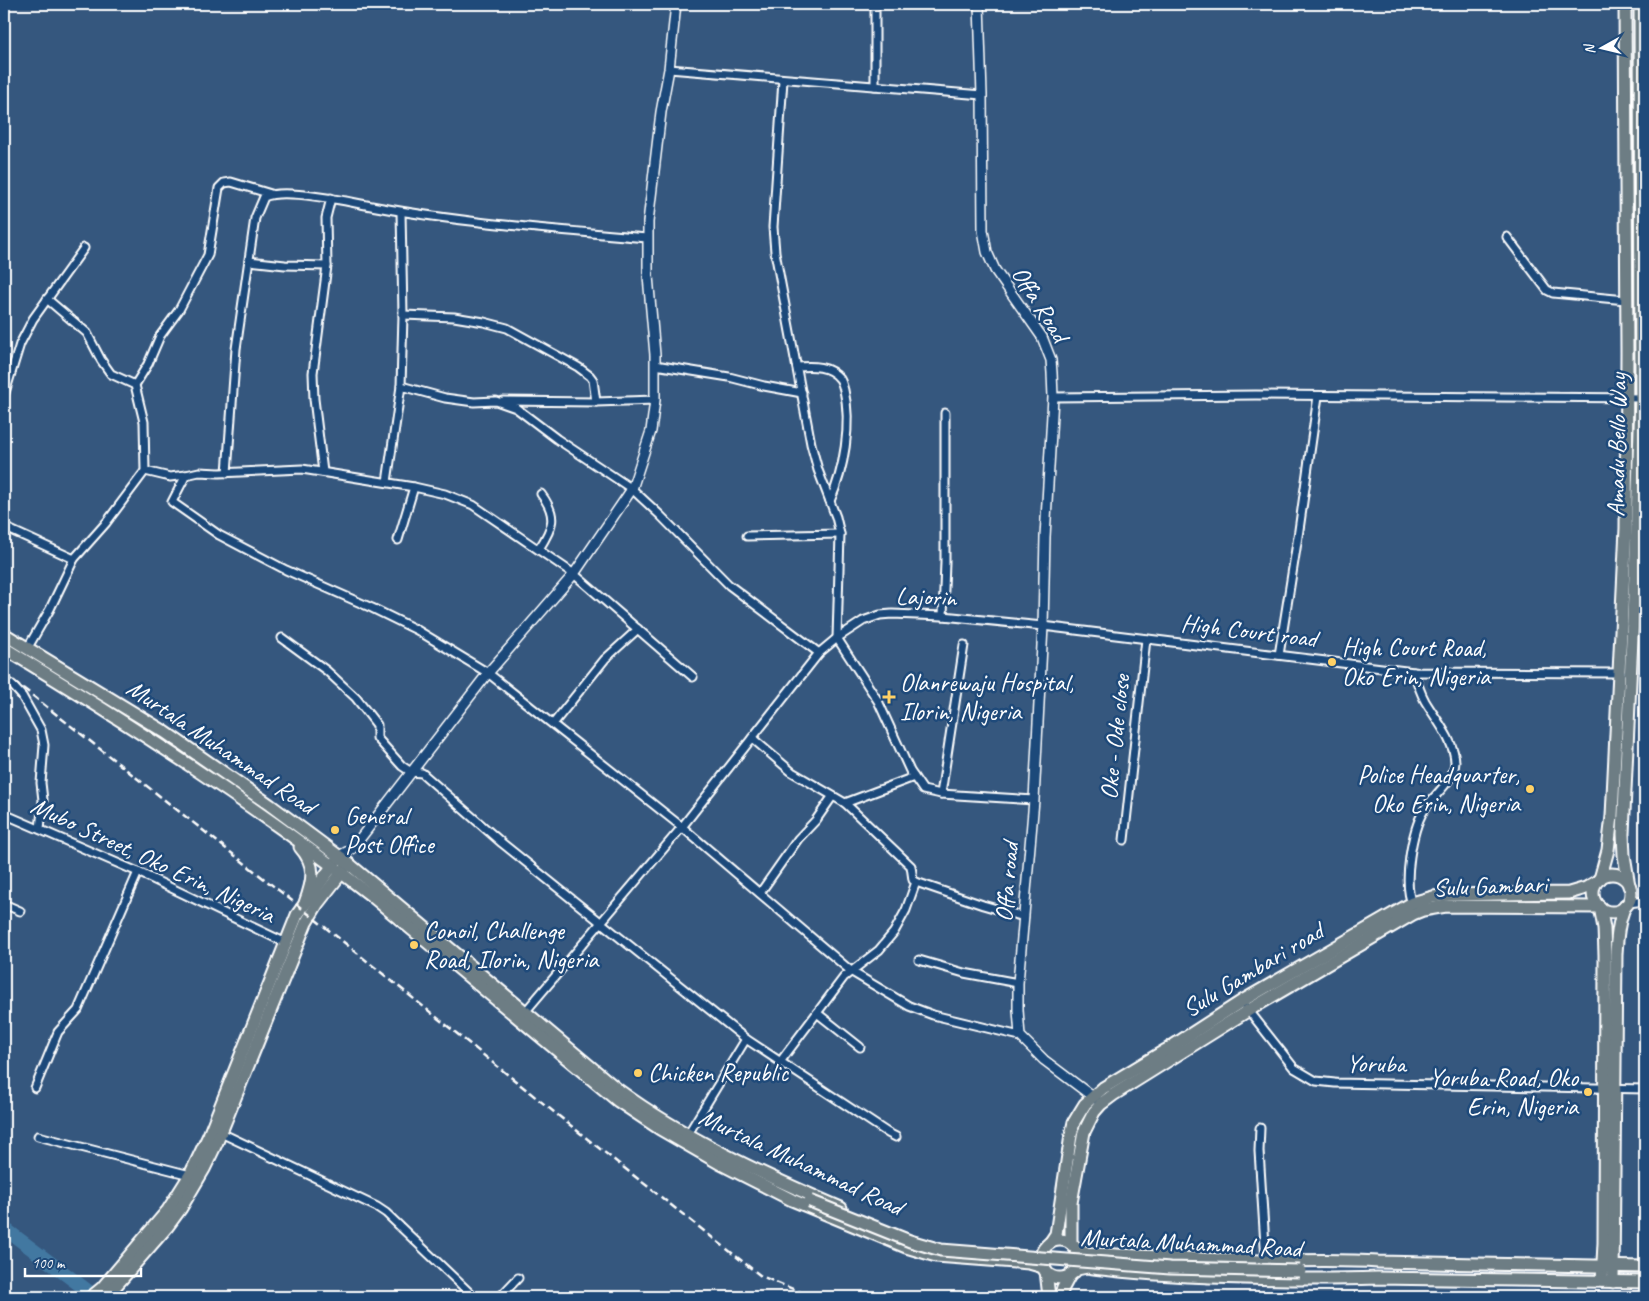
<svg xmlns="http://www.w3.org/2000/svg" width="1649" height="1301" font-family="Caveat,sans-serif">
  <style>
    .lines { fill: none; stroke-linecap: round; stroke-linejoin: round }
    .river { stroke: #4378a1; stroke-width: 14 }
    .minor-casing { stroke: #fff; stroke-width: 11 }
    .tertiary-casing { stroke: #fff; stroke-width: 12 }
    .primary-casing { stroke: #fff; stroke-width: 15 }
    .trunk-casing { stroke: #fff; stroke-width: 15 }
    .minor { stroke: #1f4a7a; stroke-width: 7 }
    .tertiary { stroke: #1f4a7a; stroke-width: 9 }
    .primary { stroke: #6d7d84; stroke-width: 11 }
    .trunk { stroke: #6d7d84; stroke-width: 11 }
    .rail { stroke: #fff; stroke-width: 2.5; stroke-dasharray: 8 4; stroke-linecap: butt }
    .trunk-bridge-casing { stroke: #fff; stroke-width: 15; stroke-linecap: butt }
    .trunk-bridge { stroke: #6d7d84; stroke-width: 11 }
    .poi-dot { fill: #ffd166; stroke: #1f4a7a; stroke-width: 2 }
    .labels { text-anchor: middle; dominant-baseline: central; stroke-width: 5; stroke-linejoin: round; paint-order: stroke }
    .street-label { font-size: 25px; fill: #fff; stroke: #1f4a7a }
    .poi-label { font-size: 25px; fill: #fff; stroke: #1f4a7a; text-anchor: start }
  </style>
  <rect width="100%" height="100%" fill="#35577e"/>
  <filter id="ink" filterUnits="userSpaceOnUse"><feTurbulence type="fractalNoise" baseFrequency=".02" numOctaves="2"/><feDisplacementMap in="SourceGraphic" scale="10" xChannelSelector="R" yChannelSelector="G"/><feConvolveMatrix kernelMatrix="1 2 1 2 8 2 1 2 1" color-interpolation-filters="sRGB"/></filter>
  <g filter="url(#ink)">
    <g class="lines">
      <path class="river" d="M4,1228L96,1297"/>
      <g class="minor-casing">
        <g id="minor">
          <path d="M875,4V86"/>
          <path d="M669,69L982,95"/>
          <path d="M783,80L773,227L775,252L811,444L818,470L836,517L840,534L837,638L878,701L910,771L923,790L941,794L1034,800"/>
          <path d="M1507,237L1547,290L1553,293L1626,300"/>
          <path d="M249,261L285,265L327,266"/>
          <path d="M47,299L87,333L101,360L111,374L135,385"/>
          <path d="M403,315L454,317L484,322L507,328L578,367L590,376L593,380L596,402"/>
          <path d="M655,365L729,377L764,386L802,393"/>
          <path d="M797,367C813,366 829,365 840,379C842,382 843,387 844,390C852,424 844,470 830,501"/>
          <path d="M401,386L445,398L474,402L496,401L516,408L557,439L632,489L660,515L729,585L819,653L682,827L525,1012"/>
          <path d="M4,396L20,344L33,319L84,248"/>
          <path d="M1053,397L1256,395L1645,398"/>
          <path d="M503,401L596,402L655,400"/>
          <path d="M145,471L170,477L186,475L199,472L219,473L302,469L414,487L445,494L473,505L574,574L693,677"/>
          <path d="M323,472L314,399L313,373L327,266L326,218L331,198"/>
          <path d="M227,473L236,349L255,218L264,197C281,189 327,198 346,201C446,222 547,229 648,238"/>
          <path d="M186,475L172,502L219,535L286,570L372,608L417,630L488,673L682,827L852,972L909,1006L933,1015L1020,1036"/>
          <path d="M387,482L401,386L403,315L401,212"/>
          <path d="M4,527L74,559"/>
          <path d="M747,536L840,534"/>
          <path d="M398,540L414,487"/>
          <path d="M539,549C553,527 558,516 541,494"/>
          <path d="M943,616L945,562V413"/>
          <path d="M282,638L327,671L356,698L377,725V738L402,766L411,772L422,773L502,843L746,1039L888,1133L896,1137"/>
          <path d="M27,649L50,609L74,559L106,523L145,471L144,422L135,385L148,364L160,336L179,310L208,255L219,188L224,183L231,182L271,194"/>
          <path d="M819,653L837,638L863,621L880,615L892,614L943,616L1043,626L1414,672L1621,673"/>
          <path d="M1279,655L1299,530L1318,396"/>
          <path d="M4,681L12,685L22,696L41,730L44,745L41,783L43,800L40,829"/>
          <path d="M553,724L605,659L638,629"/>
          <path d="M752,738L792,772L845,803L911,866L913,880L916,882L906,910L894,932L879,950L844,977L780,1062"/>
          <path d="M941,794L964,645"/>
          <path d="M845,803L914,777"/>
          <path d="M4,814L138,872L286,943"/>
          <path d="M1124,840L1146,639"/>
          <path d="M916,882L983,905L1024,917"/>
          <path d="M760,893L798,839L816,820L832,797"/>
          <path d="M1628,903L1645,901"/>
          <path d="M4,904L20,911"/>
          <path d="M1413,906C1402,884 1412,830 1424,810C1434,794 1454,782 1455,762C1455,742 1435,718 1425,701C1420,692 1417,682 1414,672"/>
          <path d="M919,960L964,973L1018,983"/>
          <path d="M1246,1007L1294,1068L1316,1081L1335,1083L1645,1089"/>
          <path d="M817,1013L860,1047"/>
          <path d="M35,1088L58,1032L78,1010L138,872"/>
          <path d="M1260,1128L1259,1151L1266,1261"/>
          <path d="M221,1133L377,1207L386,1213L474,1297"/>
          <path d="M688,1134L746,1039"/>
          <path d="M38,1136L190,1175"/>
          <path d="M500,1297L518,1278"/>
        </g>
      </g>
      <g class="tertiary-casing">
        <g id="tertiary">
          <path d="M979,4L982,95L983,230L987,252L995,270L1042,337L1051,360L1052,373L1053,397L1045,537L1043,626L1034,800L1018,983V1010L1020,1036L1044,1060L1097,1100"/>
          <path d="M339,856L352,849L488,673L574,574L632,489L651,431L655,400V355L648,276V222L661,112L669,69L676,4"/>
        </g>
      </g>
      <g class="primary-casing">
        <g id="primary">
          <circle cx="1612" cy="893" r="19"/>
          <path d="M1600,879L1608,850L1612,816L1626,528L1627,352L1625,4"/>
          <path d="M1629,886L1624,855L1623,834L1636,552L1641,398L1640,4"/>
          <path d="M1050,1243L1056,1234L1071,1135L1074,1122L1080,1112L1085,1104L1103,1088L1166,1050L1242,1001L1412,903L1433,897L1448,895L1569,893L1586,888L1596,882"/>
          <path d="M1071,1244V1203L1084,1132L1094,1112L1101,1104L1113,1095L1249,1010L1413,914L1423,910L1446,906L1600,907L1604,928L1605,955L1604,1243L1602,1281"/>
          <path d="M1613,1282L1616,954C1617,938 1618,922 1625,906"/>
          <path d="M91,1297L102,1288L168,1210L190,1175L209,1135L297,915L338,858"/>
          <path d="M106,1297L167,1227L181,1208L204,1169L217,1142L306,923L318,903L346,867"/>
        </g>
      </g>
      <g class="trunk-casing">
        <g id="trunk">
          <path d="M4,634L165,732L270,805L348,863L617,1089C685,1139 764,1175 841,1208"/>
          <path d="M4,648C131,725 255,805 373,897L618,1101L660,1129L719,1163L792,1200L906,1247L936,1256L1029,1263L1043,1267"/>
          <path d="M300,847C317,866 313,881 305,903"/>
          <circle cx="1060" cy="1259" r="19"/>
          <path d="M1074,1247L1084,1253L1092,1254C1149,1256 1206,1260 1263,1261C1302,1261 1340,1259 1378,1262L1645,1267"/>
          <path d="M1046,1271L1049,1297"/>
          <path d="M1074,1272L1077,1269L1087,1267C1127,1273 1169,1275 1209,1277C1265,1279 1321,1280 1377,1278L1645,1282"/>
          <path d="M1060,1297L1063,1288L1070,1275"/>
        </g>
      </g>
      <use href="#minor" class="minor"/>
      <use href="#tertiary" class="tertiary"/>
      <use href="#primary" class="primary"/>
      <use href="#trunk" class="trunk"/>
      <path class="rail" d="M4,673L310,915L580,1133L761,1276L813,1297"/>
      <g class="trunk-bridge-casing">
        <path id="trunk-bridge" d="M810,1201L910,1241L941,1250L1170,1268L1300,1271"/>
      </g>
      <use href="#trunk-bridge" class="trunk-bridge"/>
    </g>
  </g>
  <g class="poi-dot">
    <circle cx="1332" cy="662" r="5"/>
    <path d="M886.5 689.5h5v5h5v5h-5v5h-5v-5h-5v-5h5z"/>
    <circle cx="1530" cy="789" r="5"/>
    <circle cx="335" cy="830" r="5"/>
    <circle cx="414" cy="945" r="5"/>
    <circle cx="638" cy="1073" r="5"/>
    <circle cx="1588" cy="1092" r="5"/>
  </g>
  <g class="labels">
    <g class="street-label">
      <text transform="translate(1040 304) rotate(58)">Offa Road</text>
      <text transform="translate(1617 445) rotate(-89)">Amadu Bello Way</text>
      <text transform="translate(926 597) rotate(2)">Lajorin</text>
      <text transform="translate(1249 631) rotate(7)">High Court road</text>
      <text transform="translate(1115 737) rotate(-84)">Oke - Ode close</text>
      <text transform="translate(221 747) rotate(34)">Murtala Muhammad Road</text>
      <text transform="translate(153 860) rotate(25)">Mubo Street, Oko Erin, Nigeria</text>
      <text transform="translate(1007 882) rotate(-85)">Offa road</text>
      <text transform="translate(1490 886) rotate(-2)">Sulu Gambari</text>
      <text transform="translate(1253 970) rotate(-31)">Sulu Gambari road</text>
      <text transform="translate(1376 1064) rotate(1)">Yoruba</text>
      <text transform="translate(801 1162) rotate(25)">Murtala Muhammad Road</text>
      <text transform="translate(1191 1243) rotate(3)">Murtala Muhammad Road</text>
    </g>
    <g class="poi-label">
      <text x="1342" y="648">High Court Road,<tspan x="1342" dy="29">Oko Erin, Nigeria</tspan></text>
      <text x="900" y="683">Olanrewaju Hospital,<tspan x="900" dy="29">Ilorin, Nigeria</tspan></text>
      <text x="1520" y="775" text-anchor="end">Police Headquarter,<tspan x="1520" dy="29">Oko Erin, Nigeria</tspan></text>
      <text x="345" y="816">General<tspan x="345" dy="29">Post Office</tspan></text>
      <text x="424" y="931">Conoil, Challenge<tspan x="424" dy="29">Road, Ilorin, Nigeria</tspan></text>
      <text x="648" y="1073">Chicken Republic</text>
      <text x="1578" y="1078" text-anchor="end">Yoruba Road, Oko<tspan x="1578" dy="29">Erin, Nigeria</tspan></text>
    </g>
  </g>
  <rect width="1649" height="1301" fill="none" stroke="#1f4a7a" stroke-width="20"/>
  <rect x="10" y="10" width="1629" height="1281" fill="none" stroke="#fff" stroke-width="2" filter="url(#ink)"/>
  <g transform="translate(1602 48) rotate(262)" stroke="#1f4a7a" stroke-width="4" paint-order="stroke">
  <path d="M0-4L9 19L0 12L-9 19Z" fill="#ffffff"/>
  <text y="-8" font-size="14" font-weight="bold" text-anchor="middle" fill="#ffffff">N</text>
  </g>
  <path d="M25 1268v8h116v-8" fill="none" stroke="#ffffff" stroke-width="2.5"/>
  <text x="32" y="1268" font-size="15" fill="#ffffff" stroke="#1f4a7a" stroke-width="4" paint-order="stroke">100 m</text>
</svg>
